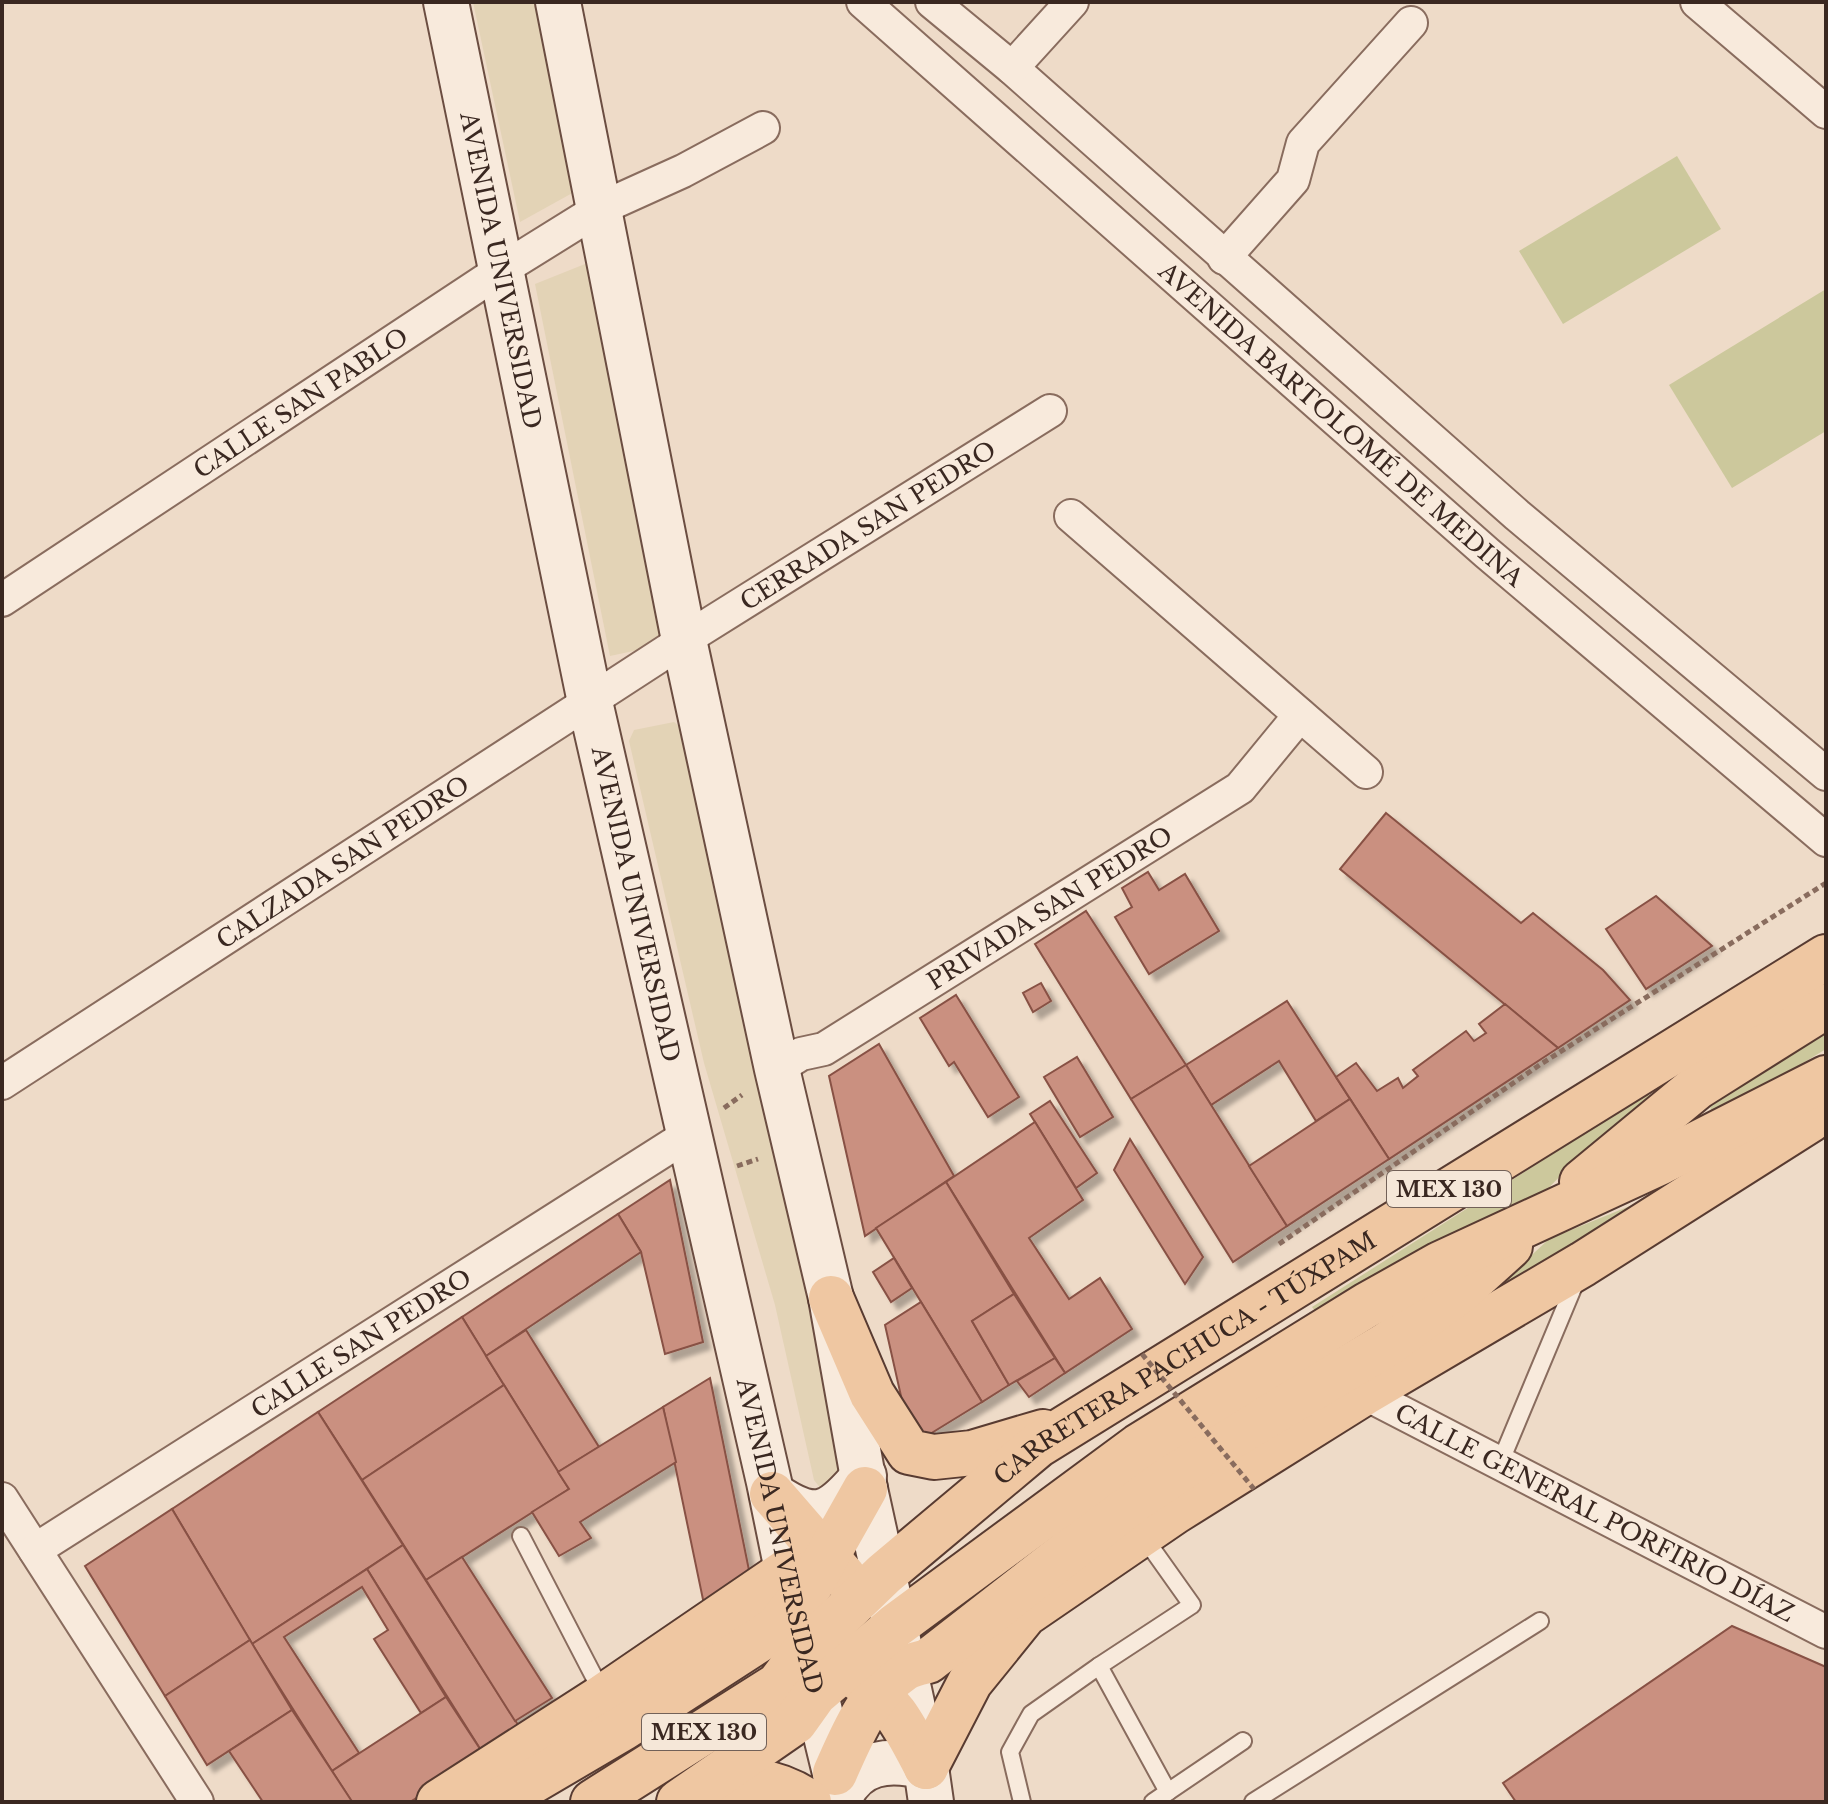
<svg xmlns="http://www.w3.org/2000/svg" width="1828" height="1804" font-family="'Libre Baskerville',serif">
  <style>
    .farmland { fill: #e3d3b6 }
    .green { fill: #ccc89c }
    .building { fill: #ca9080; stroke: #885144; stroke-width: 2; filter: url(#shadow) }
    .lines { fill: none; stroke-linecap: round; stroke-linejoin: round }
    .service-casing { stroke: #896c5e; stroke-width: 20 }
    .minor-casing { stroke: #896c5e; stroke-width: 36 }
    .secondary-casing { stroke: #6b4d41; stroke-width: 48 }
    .primary-casing { stroke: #583b31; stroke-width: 48 }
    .path { stroke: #896c5e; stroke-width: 5; stroke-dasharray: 6 4; stroke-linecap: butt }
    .service { stroke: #f8eadc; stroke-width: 16 }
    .minor { stroke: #f8eadc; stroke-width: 32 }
    .secondary { stroke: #f8eadc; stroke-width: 44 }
    .primary { stroke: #efc7a2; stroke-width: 44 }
    .path-bridge { stroke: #896c5e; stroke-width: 5; stroke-dasharray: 6 4; stroke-linecap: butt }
    .labels { text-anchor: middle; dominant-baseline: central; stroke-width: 6; stroke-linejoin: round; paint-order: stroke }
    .shield { fill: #f5e7d8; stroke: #726158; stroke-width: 2 }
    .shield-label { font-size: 22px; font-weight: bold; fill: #3a2821 }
    .street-label { font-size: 24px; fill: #3a2821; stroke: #f5e7d8 }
  </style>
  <defs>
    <filter id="shadow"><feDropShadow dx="7" dy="7" stdDeviation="2" flood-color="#0004"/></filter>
  </defs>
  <rect width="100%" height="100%" fill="#eedbc8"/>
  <g class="farmland">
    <path d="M473,2H538L576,191L520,222Z"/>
    <path d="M590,262L666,644L610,656L535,284Z"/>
    <path d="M674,722L684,730L847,1455L848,1483L821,1489L814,1480L775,1305L704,1063L629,741L634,730Z"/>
  </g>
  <g class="green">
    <path d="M1677,156L1721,229L1563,324L1519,251Z"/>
    <path d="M1826,289V431L1732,488L1669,385Z"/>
    <path d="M1826,1030V1049L1724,1111L1715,1113L1711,1111L1710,1105L1715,1099Z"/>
    <path d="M1647,1094L1653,1097L1565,1171L1536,1201L1316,1312L1312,1307Z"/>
    <path d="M1669,1190L1473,1310L1549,1239Z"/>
  </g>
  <g class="building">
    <path d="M1386,813L1521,923L1533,913L1603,970L1630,1000L1558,1048L1340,869Z"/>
    <path d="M1148,872L1159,890L1185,874L1219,931L1149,974L1115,917L1132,907L1122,888Z"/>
    <path d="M1656,896L1712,946L1646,989L1606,929Z"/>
    <path d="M1086,911L1186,1065L1131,1099L1035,944Z"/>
    <path d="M1041,983L1051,1001L1033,1012L1023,993Z"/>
    <path d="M956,995L1019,1097L988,1117L954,1062L949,1066L920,1018Z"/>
    <path d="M1287,1001L1350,1099L1316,1121L1279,1061L1211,1105L1186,1065Z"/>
    <path d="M1505,1004L1558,1048L1389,1159L1336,1077L1356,1063L1377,1091L1398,1078L1403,1088L1418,1076L1413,1070L1466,1031L1474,1041L1486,1033L1479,1024Z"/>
    <path d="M879,1044L954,1176L865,1236L829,1076Z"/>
    <path d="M1077,1057L1113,1117L1080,1137L1044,1077Z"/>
    <path d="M1186,1065L1287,1226L1233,1262L1131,1099Z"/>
    <path d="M1350,1099L1389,1159L1287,1226L1249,1166Z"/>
    <path d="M1050,1101L1097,1173L1076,1188L1030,1114Z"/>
    <path d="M1035,1122L1083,1200L1029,1238L1069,1299L1100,1278L1132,1329L1065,1373L946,1182Z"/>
    <path d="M1130,1139L1203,1257L1185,1284L1114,1170Z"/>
    <path d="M670,1180L703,1342L665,1354L641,1252L618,1214Z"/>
    <path d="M946,1182L1014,1294L972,1321L1009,1385L982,1402L876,1228Z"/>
    <path d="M618,1214L641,1252L486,1356L462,1317Z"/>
    <path d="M894,1258L912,1288L891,1302L873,1272Z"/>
    <path d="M1014,1294L1055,1358L1009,1385L972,1321Z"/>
    <path d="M921,1302L982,1402L912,1445L885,1325Z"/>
    <path d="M462,1317L504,1385L362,1480L318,1412Z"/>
    <path d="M526,1330L599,1447L558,1472L486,1356Z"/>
    <path d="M1055,1358L1065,1373L1029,1397L1017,1381Z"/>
    <path d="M710,1378L752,1585L706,1614L663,1407Z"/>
    <path d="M504,1385L569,1489L426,1580L362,1480Z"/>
    <path d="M663,1407L676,1462L580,1522L591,1538L559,1556L532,1512L569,1489L558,1472Z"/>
    <path d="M318,1412L403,1545L252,1644L172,1509Z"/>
    <path d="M172,1509L250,1640L165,1696L85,1566Z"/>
    <path d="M403,1545L522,1731L484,1755L367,1569Z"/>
    <path d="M462,1557L552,1698L515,1721L426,1580Z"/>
    <path d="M367,1569L446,1697L421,1713L374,1639L388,1630L362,1587L284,1637L359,1753L332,1771L252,1644Z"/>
    <path d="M1732,1626L1826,1667V1802H1516L1503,1783Z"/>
    <path d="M250,1640L292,1710L207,1765L165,1696Z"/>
    <path d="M446,1697L484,1755L410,1802H352L332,1771Z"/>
    <path d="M292,1710L351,1800L348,1802H263L229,1751Z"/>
  </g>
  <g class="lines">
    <g class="service-casing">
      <g id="service">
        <path d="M1500,1463L1576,1281"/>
        <path d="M521,1536L604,1696"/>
        <path d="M1143,1536L1192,1605L1099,1666L1168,1792"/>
        <path d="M1022,1802L1010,1752L1031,1714L1099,1666"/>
        <path d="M1153,1802L1243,1741"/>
        <path d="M1253,1802L1540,1621"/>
      </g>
    </g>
    <g class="minor-casing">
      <g id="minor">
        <path id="s1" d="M863,2L1487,553L1826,840"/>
        <path d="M932,2L1012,68L1517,515L1826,774"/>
        <path d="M1697,2L1826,112"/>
        <path d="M1012,68L1072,2"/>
        <path d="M1224,258L1293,180L1303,143L1411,23"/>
        <path d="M1071,516L1366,772"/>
        <path id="s2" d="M2,600L501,270L599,209L683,171L763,128"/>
        <path id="s3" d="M777,1069L801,1054L824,1049L1240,788L1300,715"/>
        <path id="s4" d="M2,1083L684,640L1050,411"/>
        <path id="s5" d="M1364,1393L1826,1632"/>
        <path d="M2,1499L197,1802"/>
        <path id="s6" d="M35,1550L688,1135"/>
      </g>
    </g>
    <g class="secondary-casing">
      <g id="secondary">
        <path id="s7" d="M446,2L590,702L769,1482L794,1604L835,1773L840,1802"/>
        <path d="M558,2L684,640L777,1069L831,1298L865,1489L926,1767L931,1802"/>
        <path d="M772,1494C817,1525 831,1515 864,1476"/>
        <path d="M839,1799C856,1760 889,1758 926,1767"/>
      </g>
    </g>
    <g class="primary-casing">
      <g id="primary">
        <path d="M1582,1182L1697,1087L1826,1006"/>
        <path d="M831,1298L872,1394L909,1452L934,1457L972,1453L1043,1432"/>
        <path d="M772,1494L844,1577"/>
        <path d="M855,1676C895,1704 904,1725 926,1767"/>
        <path d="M926,1767L970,1682L1025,1614L1174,1512L1364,1393L1583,1264L1810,1120L1826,1105"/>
        <path d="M835,1773C851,1737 869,1692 904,1669C910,1665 920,1663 928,1661L1136,1499L1209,1450L1386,1345L1459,1292L1510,1246"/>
        <path d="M704,1788C746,1778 773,1778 809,1802"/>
        <path d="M439,1802L604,1696L787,1571"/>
        <path d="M497,1802L623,1728L776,1629L812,1583L865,1489"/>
        <path id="s8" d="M593,1802L778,1685L804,1651L884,1574L1038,1445L1826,957"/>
        <path d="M679,1802L795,1722L815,1694L895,1626L1139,1446L1367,1305L1440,1264L1661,1162L1826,1078"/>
      </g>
    </g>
    <g class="path">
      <path d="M724,1108L742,1095"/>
      <path d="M737,1166L758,1159"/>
      <path d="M1279,1244L1541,1064L1826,883"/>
    </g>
    <use href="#service" class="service"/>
    <use href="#minor" class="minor"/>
    <use href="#secondary" class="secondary"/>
    <use href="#primary" class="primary"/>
    <path class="path-bridge" d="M1142,1354L1254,1489"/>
  </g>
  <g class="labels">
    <g class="shield">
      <rect x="1387" y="1171" width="124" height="36" rx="6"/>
      <rect x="642" y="1714" width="124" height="36" rx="6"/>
    </g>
    <g class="shield-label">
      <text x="1449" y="1189">MEX 130</text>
      <text x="704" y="1732">MEX 130</text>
    </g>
    <g class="street-label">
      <text stroke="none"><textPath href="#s7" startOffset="274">AVENIDA UNIVERSIDAD</textPath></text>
      <text stroke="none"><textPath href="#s2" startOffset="358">CALLE SAN PABLO</textPath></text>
      <text stroke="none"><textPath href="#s1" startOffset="638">AVENIDA BARTOLOMÉ DE MEDINA</textPath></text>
      <text stroke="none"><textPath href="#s4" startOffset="1030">CERRADA SAN PEDRO</textPath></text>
      <text stroke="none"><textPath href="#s4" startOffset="406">CALZADA SAN PEDRO</textPath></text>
      <text stroke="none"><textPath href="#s7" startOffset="922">AVENIDA UNIVERSIDAD</textPath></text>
      <text stroke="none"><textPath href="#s3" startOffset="318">PRIVADA SAN PEDRO</textPath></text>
      <text stroke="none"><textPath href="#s6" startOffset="386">CALLE SAN PEDRO</textPath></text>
      <text stroke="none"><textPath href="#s8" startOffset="744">CARRETERA PACHUCA - TÚXPAM</textPath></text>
      <text stroke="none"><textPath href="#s5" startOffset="260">CALLE GENERAL PORFIRIO DÍAZ</textPath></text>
      <text stroke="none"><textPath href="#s7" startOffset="1570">AVENIDA UNIVERSIDAD</textPath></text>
    </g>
  </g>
  <rect width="1828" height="1804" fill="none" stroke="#3a2821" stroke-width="8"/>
</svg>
